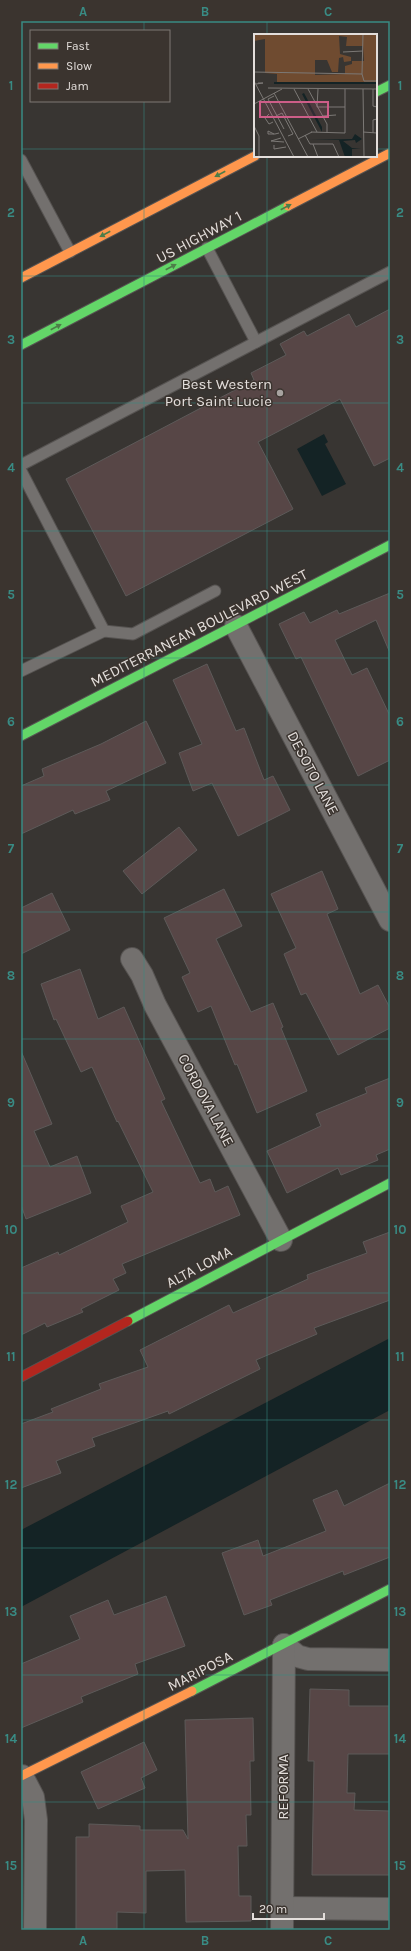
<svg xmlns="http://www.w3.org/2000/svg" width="411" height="1951" font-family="Karla,sans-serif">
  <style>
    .water { fill: #142325 }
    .building { fill: #574646; stroke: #5d5a59 }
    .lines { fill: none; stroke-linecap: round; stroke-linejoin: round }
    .lane-casing { stroke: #565351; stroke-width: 13 }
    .street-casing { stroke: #565351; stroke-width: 24 }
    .fast-casing { stroke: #565351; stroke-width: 11 }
    .slow-casing { stroke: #565351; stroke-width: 11 }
    .jam-casing { stroke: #565351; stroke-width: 11 }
    .lane { stroke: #73706e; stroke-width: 11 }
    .street { stroke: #73706e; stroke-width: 22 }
    .fast { stroke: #63d668; stroke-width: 9 }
    .slow { stroke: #ff974d; stroke-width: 9 }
    .jam { stroke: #b3261e; stroke-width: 9 }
    .oneway { fill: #4d7d49 }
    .grid { fill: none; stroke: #398b84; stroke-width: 1; stroke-opacity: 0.55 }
    .poi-dot { fill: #a7a3a0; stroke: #3b342f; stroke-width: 1.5 }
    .labels { text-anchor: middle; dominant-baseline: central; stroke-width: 3; stroke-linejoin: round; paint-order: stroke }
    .street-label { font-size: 15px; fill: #e3dedb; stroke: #3b342f }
    .poi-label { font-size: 15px; fill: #e3dedb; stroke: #3b342f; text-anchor: end }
    .inset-river { fill: none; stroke: #142325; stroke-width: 2 }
    .inset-road { fill: none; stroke: #7c7976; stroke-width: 1 }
    .view { fill: #ce5d88; fill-opacity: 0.15; stroke: #ce5d88; stroke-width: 2 }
    .inset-edge { fill: none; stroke: #e3dedb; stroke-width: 2 }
    .neatline { fill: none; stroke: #398b84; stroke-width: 1.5 }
    .grid-label { font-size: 13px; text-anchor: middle; font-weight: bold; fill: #398b84 }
  </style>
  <rect width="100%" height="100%" fill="#383532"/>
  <g class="water">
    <path d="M324,434L328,442L325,444L346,484L322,496L297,449Z"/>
    <path d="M390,1338V1410L21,1607V1530Z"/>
  </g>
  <g class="building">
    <path d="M390,309V458L374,466L340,399L258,442L293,509L126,596L66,479L254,380L251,373L286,355L280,344L304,331L307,336L349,314L356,327Z"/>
    <path d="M390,593V653L376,620L335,640L352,675L367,668L390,716V760L358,776L301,657L296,659L279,624L304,612L310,623L337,610L339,614Z"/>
    <path d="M207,664L236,731L244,728L264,780L273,776L290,810L238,836L212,783L193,791L179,753L202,744L173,680Z"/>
    <path d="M146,721L166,763L106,791L110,800L75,814L73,810L21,834V786L44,776L42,769L101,744Z"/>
    <path d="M179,827L197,850L142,894L123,871Z"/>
    <path d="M322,871L338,909L327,914L360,994L378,985L390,1008V1028L338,1055L306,993L301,995L284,954L296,948L271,894Z"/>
    <path d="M224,889L242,926L216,939L251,1012L273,1003L283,1027L281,1028L307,1091L257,1113L237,1064L235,1065L211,1006L198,1012L182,977L190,973L164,918Z"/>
    <path d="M52,893L70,930L21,954V908Z"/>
    <path d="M80,969L98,1019L124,1007L165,1099L161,1101L200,1183L210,1179L215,1192L228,1186L240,1215L122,1264L126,1273L113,1279L119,1290L81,1309L83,1312L47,1327L45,1323L21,1335V1268L58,1252L59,1255L128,1222L121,1206L153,1192L118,1121L117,1122L92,1067L81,1072L56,1019L54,1020L41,984Z"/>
    <path d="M21,1051L52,1124L34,1131L50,1167L77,1156L91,1193L26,1219L21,1205Z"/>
    <path d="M390,1078V1149L376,1155L378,1160L341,1175L338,1168L287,1193L267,1151L321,1126L316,1114L367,1093L365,1088Z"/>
    <path d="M390,1232V1300L314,1328L317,1334L256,1360L260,1369L169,1414L168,1411L92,1438L95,1446L56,1461L61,1473L21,1488V1424L53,1412L51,1409L101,1389L99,1384L148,1367L140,1350L229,1305L233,1313L308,1279L307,1275L367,1253L363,1242Z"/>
    <path d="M390,1483V1557L344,1575L343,1571L270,1600L272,1605L244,1615L222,1553L258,1540L263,1556L326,1531L313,1500L337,1490L344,1506Z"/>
    <path d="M166,1596L185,1646L135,1664L138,1674L81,1697L83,1702L21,1728V1664L80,1639L70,1616L108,1600L114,1615Z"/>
    <path d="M310,1689L349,1690V1706H390V1754H348L347,1793H355L354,1810L390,1811V1875H312L314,1761H308Z"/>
    <path d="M253,1718L254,1761H250L251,1815H246L247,1846H238L239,1896H251V1921L186,1922L185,1870L146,1871V1913L117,1912V1930H76V1837H89V1824L140,1826V1830H183L188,1839L185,1720Z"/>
    <path d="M144,1742L157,1770L141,1778L145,1788L98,1809L81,1772Z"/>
  </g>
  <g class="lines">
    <g class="lane-casing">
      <g id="lane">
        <path d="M21,160L70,252"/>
        <path d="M207,248L256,342"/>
        <path d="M21,465L390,272"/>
        <path d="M21,471L104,631L21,671"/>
        <path d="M104,631L133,634L215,591"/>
      </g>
    </g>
    <g class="street-casing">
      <g id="street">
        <path d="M236,626L390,920"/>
        <path d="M132,959L142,975L155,1005L281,1240"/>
        <path d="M284,1645L297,1656L308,1659L390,1660"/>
        <path d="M22,1776L33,1797L36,1820L35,1930"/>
        <path d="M282,1908L390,1909"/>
        <path d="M282,1930L284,1645"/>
      </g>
    </g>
    <g class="fast-casing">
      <g id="fast">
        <path d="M376,92L390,85"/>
        <path d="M21,345L288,206"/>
        <path d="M21,736L390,545"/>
        <path d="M128,1321L390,1183"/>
        <path d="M192,1691L390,1589"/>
      </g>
    </g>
    <g class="slow-casing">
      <g id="slow">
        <path d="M288,206L390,153"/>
        <path d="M21,278L255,156"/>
        <path d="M21,1776L192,1691"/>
      </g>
    </g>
    <g class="jam-casing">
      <path id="jam" d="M21,1377L128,1321"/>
    </g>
    <use href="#lane" class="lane"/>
    <use href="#street" class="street"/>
    <use href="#fast" class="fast"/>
    <use href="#slow" class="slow"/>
    <use href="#jam" class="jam"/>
  </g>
  <defs><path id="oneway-solid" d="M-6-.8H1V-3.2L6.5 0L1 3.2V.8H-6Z"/></defs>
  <g class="oneway">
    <use href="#oneway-solid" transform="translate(220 174) rotate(152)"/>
    <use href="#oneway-solid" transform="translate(286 207) rotate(-28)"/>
    <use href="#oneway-solid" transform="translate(105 234) rotate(152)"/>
    <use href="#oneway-solid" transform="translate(171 267) rotate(-28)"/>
    <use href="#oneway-solid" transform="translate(56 327) rotate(-28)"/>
  </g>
  <path class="grid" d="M144,21V31M267,21V35M144,101V1930M21,149H255M376,149H390M267,156V1930M21,276H390M21,403H390M21,531H390M21,658H390M21,785H390M21,912H390M21,1039H390M21,1166H390M21,1293H390M21,1420H390M21,1548H390M21,1675H390M21,1802H390"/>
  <circle class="poi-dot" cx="280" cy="393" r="4"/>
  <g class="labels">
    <g class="street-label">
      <text transform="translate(199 237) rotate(-28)">US HIGHWAY 1</text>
      <text transform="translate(199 628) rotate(-27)">MEDITERRANEAN BOULEVARD WEST</text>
      <text transform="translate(313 773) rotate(62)">DESOTO LANE</text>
      <text transform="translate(206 1100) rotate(62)">CORDOVA LANE</text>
      <text transform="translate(199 1267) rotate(-28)">ALTA LOMA</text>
      <text transform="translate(200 1671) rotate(-27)">MARIPOSA</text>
      <text transform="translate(283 1787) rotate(-90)">REFORMA</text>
    </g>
    <g class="poi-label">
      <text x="272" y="384">Best Western<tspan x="272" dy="17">Port Saint Lucie</tspan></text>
    </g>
  </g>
  <g transform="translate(254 34)">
    <rect width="123" height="123" fill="#383532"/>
    <path d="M0,0H123V48L23,49V40L11,39V5L0,7ZM85,2L93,3L92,12H109L110,27H98V30L91,32V40L61,41V26H73L78,38H84L85,24L89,23L90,28L97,27V23L86,20Z" fill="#6f4b30" fill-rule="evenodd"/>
    <path d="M50,59L68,93V98L48,60ZM101,100L108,105L102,109L101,106L89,107L98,114L107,115H98V123H91L85,106H55L98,105Z" fill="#142325"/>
    <path class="inset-river" d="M20,49H123"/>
    <path class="inset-road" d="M89,18L109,17M0,38L108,40L110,47H123M108,40L109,0M0,47L40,123M2,50L9,49H4M14,54L123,55M40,55L63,98M54,55L73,90V99M64,55L63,73H91M109,55L110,123M119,55V72L123,73M20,59L54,123M20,62L14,65L30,95M0,70L28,55M15,80L11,84L15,90L19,88M22,82L28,79L39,100L34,102M68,82L82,81M0,92L5,102V123M57,98L91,99V55M109,98L123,99M119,99V86L123,85M20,100L14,97V100H21L25,99M51,101L56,110H59L64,123M27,104L17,107L30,108M44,105L58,98M59,110H79L85,123M20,111V115L32,113"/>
    <path class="view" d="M6,68H74V83H6Z"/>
    <rect width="123" height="123" class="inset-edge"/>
  </g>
  <rect width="411" height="1951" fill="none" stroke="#3b342f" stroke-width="44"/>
  <rect x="30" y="30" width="140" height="72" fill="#3b342f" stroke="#7e7874"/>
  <rect x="38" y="43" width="20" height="6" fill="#63d668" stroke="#7e7874"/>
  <text x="66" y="50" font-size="12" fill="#e3dedb">Fast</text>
  <rect x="38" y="63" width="20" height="6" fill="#ff974d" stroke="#7e7874"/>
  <text x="66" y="70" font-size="12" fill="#e3dedb">Slow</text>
  <rect x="38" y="83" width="20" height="6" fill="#b3261e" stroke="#7e7874"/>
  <text x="66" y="90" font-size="12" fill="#e3dedb">Jam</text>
  <path d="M253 1913v6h71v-6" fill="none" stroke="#e3dedb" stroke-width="2"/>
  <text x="259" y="1913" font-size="12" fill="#e3dedb" stroke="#3b342f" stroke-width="3" paint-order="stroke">20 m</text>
  <rect x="22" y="22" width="367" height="1907" class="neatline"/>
  <g class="grid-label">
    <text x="83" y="16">A</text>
    <text x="205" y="16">B</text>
    <text x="328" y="16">C</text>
    <text x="11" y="90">1</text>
    <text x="400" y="90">1</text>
    <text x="11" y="217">2</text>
    <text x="400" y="217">2</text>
    <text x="11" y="344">3</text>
    <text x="400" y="344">3</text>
    <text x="11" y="472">4</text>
    <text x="400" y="472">4</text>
    <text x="11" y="599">5</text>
    <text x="400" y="599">5</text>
    <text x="11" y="726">6</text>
    <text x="400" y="726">6</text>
    <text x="11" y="853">7</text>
    <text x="400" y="853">7</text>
    <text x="11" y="980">8</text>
    <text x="400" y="980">8</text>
    <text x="11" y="1107">9</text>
    <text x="400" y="1107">9</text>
    <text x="11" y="1234">10</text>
    <text x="400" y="1234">10</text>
    <text x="11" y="1361">11</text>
    <text x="400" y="1361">11</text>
    <text x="11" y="1489">12</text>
    <text x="400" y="1489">12</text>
    <text x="11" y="1616">13</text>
    <text x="400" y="1616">13</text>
    <text x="11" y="1743">14</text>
    <text x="400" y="1743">14</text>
    <text x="11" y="1870">15</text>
    <text x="400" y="1870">15</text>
    <text x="83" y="1945">A</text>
    <text x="205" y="1945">B</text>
    <text x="328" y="1945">C</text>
  </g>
</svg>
